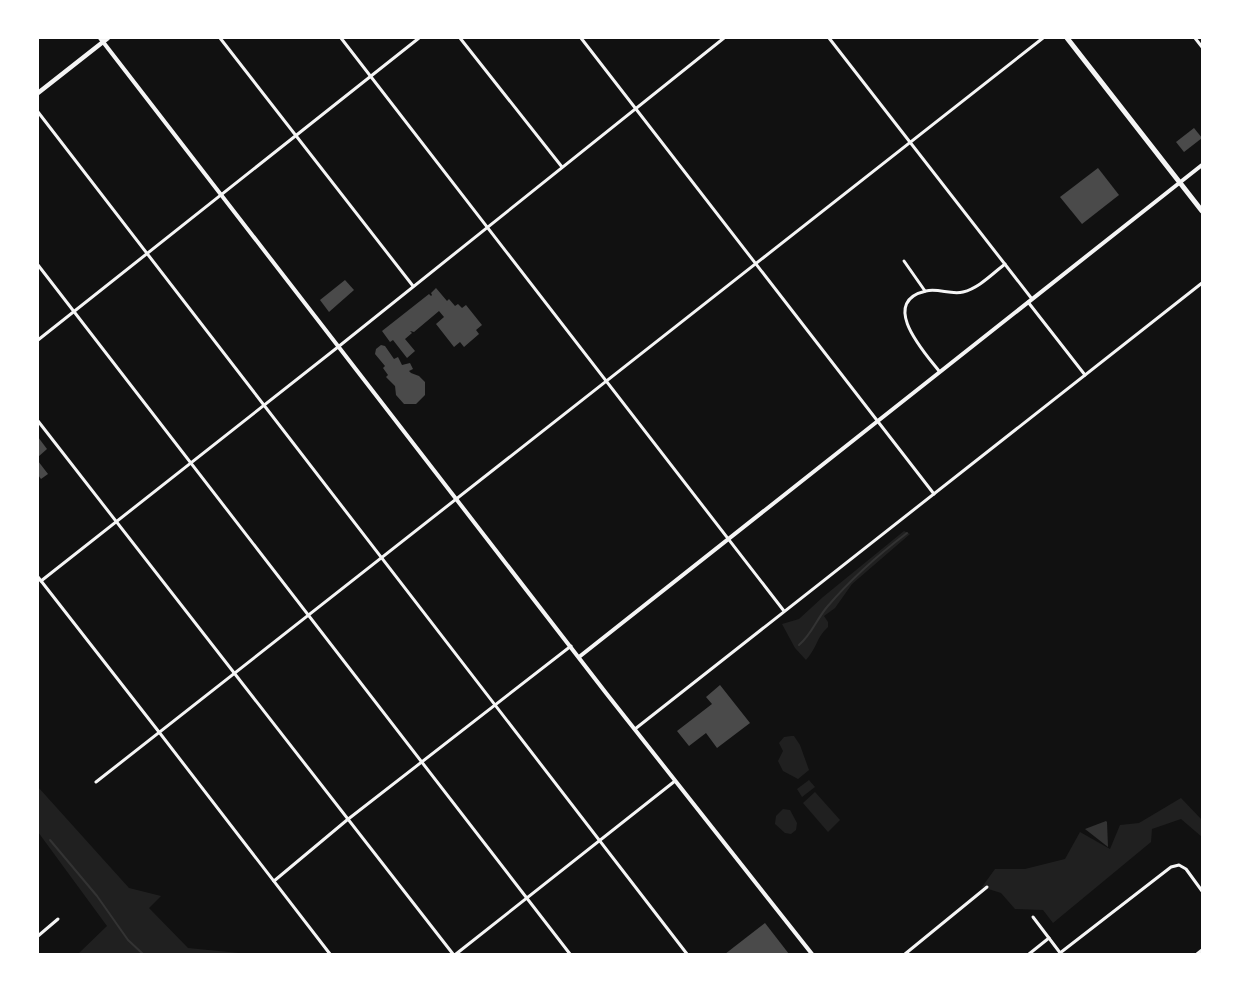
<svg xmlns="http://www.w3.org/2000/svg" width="1240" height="992" font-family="'DejaVu Sans',sans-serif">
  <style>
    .green { fill: #202020 }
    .water { fill: #333 }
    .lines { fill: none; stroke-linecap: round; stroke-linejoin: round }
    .stream { stroke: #333; stroke-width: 2 }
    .building { fill: #4a4a4a }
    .minor { stroke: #f5f5f5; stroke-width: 3 }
    .tertiary { stroke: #f5f5f5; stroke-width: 4 }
    .secondary { stroke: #f5f5f5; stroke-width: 4.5 }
    .trunk { stroke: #f5f5f5; stroke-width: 5 }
  </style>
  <rect width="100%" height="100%" fill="#111"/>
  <g class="green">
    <path d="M904,531L910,534L852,584L835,608L824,616L828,622V627C816,638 817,648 806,660L795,648L782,624L799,619L823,597Z"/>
    <path d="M791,736H794L800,745L809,770L798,779L783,771L778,761L783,751L779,743L784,737Z"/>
    <path d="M809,780L815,787L802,797L797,789Z"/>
    <path d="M38,787L129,888L161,896L149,908L188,948L249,954H78L107,926L38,832Z"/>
    <path d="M815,792L840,820L828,832L803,803Z"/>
    <path d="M1181,798L1202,820V837L1181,819L1152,829L1151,842L1053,923L1043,910L1015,909L1001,893L982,887L995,869H1025L1065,859L1080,832L1110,849L1120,825L1139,823Z"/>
    <path d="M783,809L790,810L797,823L796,830L791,834L785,833L775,824L776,816Z"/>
  </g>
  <path class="water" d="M1106,821L1107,822L1108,847L1085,829Z"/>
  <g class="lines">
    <g class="stream">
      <path d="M799,645C812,634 816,620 827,607C850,580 878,555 907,533"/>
      <path d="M50,840L97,896L128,940L143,954"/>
    </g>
  </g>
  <g class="building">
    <path d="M1194,128L1202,138L1184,152L1176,142Z"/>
    <path d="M1098,168L1119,195L1082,224L1060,197Z"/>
    <path d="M345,280L354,290L329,312L320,300Z"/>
    <path d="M436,288L447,301L449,299L455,306L458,304L462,308L466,305L482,325L476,330L479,334L464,347L460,342L454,347L436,324L444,317L439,311L414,332L410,331L412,333L405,339L415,351L407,358L393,340L390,342L382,331L429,294L431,296L432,295L431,293Z"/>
    <path d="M381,345L385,346L394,359L398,357L402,365L410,363L413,369L409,371L411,373L419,376L425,382V395L416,404H404L396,395L395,386L386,377L388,375L383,368L385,366L375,354L376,349Z"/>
    <path d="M38,437L47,449L38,457Z"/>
    <path d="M38,461L48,474L41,479L38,475Z"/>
    <path d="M720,685L750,723L717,748L706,733L689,746L677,731L712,704L706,697Z"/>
    <path d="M765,923L789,954H725Z"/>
  </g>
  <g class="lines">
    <g class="minor">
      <path d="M220,38L413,286"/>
      <path d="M341,38L784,611"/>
      <path d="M460,38L562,167"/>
      <path d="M581,38L934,494"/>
      <path d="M829,38L1032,299"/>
      <path d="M1195,38L1202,47"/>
      <path d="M38,112L687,954"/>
      <path d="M904,261L925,291"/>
      <path d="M38,265L570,954"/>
      <path d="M1028,302L1085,375"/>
      <path d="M38,340L419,38"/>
      <path d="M939,371C925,353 878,302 926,291C938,288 951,295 963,292C979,288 992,274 1005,264"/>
      <path d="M38,421L453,954"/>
      <path d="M38,577L159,732L330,954"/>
      <path d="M41,581L338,347L724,38"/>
      <path d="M635,729L1202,283"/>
      <path d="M96,782L1043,38"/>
      <path d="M274,881L347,820L571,646"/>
      <path d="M1033,917L1061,954"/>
      <path d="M38,936L58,919"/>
      <path d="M1060,953L1171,867L1179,865L1186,869L1202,891"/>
      <path d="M456,954L675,781"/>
      <path d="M905,954L987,887"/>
      <path d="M1029,954L1049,938"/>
      <path d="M1197,954L1202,950"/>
    </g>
    <g class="tertiary">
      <path d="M100,38L606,693L812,954"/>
      <path d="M579,657L1202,165"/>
    </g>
    <path class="secondary" d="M38,93L108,38"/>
    <path class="trunk" d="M1067,38L1202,211"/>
  </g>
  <rect width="1240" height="992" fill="none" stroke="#ffffff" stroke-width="78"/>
</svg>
